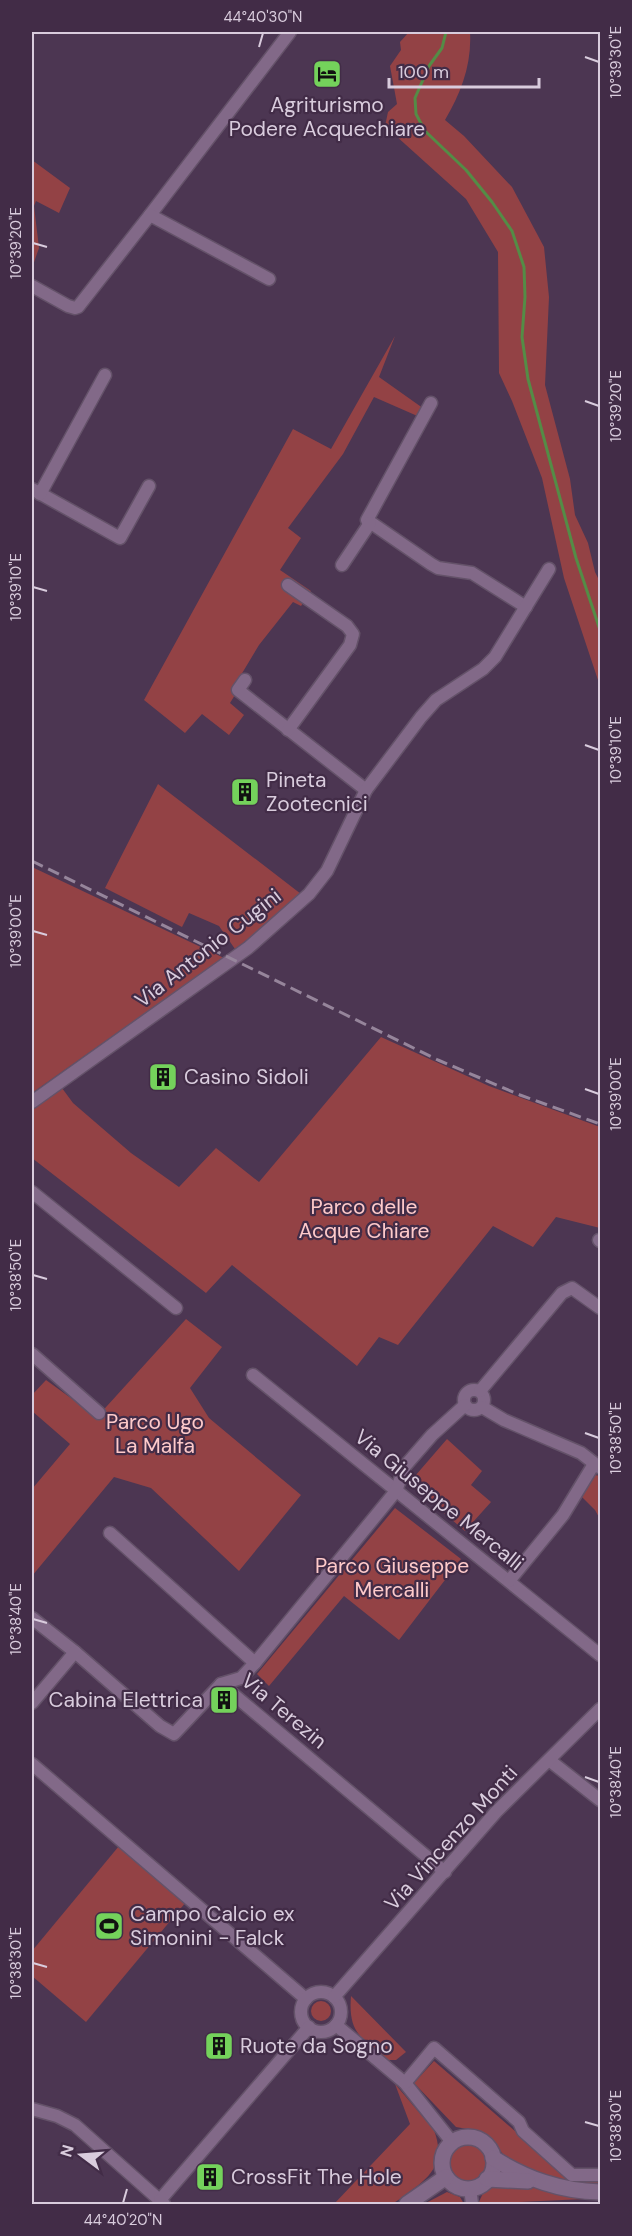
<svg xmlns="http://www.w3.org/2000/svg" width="632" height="2236" font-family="'DM Sans',sans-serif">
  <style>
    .green { fill: #934245 }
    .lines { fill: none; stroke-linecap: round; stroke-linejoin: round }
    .stream { stroke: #548c46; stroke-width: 3 }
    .minor-casing { stroke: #645269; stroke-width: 15 }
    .secondary-casing { stroke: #645269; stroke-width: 18 }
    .minor { stroke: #826988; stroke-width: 12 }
    .secondary { stroke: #826988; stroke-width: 15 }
    .rail { stroke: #96859b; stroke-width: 3; stroke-dasharray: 12 6; stroke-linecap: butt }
    .ticks { fill: none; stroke: #d9ccdd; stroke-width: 2 }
    .labels { text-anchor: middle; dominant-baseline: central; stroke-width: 4.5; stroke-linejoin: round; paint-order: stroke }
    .poi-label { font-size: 21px; fill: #d9ccdd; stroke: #422c47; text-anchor: start }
    .street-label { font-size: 21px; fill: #d9ccdd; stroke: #422c47 }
    .park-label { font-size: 21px; fill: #fecaca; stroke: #422c47 }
    .neatline { fill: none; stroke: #d9ccdd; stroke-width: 2 }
    .ticks-label { font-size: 15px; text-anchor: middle; fill: #d9ccdd }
  </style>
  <rect width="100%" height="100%" fill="#4c3652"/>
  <g class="green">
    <path d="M409,32H470C472,64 461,93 445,120L464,136L512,187L544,247L549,297L545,385L570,479L575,515L588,543L595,572L600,582V686L564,578L542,478L512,401L499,373L498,252L466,199L385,126L388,112L397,104L390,66L401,50L400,42Z"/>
    <path d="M32,160L70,188L59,213L36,201L34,206L39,248L32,268Z"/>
    <path d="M395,336L379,377L427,411L422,418L374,397L343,454L288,528L301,538L280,570L311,591L301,606L293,602L259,645L238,680V690L230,703L244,715L229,735L202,714L185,733L144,700L293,429L331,449Z"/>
    <path d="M158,784L301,894L266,925L235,949L219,926L189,913L182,927L105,888Z"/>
    <path d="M32,867L224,958L125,1031L121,1030L32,1093Z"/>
    <path d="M381,1037L489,1086L600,1127V1228L556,1217L533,1247L493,1226L398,1345L379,1337L357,1366L232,1265L206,1293L32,1158V1103L59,1084L73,1103L131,1153L179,1187L216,1148L259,1182Z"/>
    <path d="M186,1319L222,1347L190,1388L209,1418L301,1495L239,1571L151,1488L114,1477L32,1576V1489L70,1444L32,1411V1395L46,1380L97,1417Z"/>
    <path d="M447,1439L482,1471L471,1485L491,1502L465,1531L409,1483Z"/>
    <path d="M595,1475L600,1476V1519L595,1510L581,1496Z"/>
    <path d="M395,1508L461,1559L399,1640L344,1596L269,1686L257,1674Z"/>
    <path d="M119,1846L186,1902L86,2022L32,1976V1951Z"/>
    <path d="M351,1996L406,2052L396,2060H386C361,2037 348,2033 351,1996Z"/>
    <circle cx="321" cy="2011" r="10"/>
    <path d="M434,2061L566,2175L600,2180V2185L556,2181L520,2166L503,2154L489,2137L473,2130L456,2127L414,2083Z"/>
    <path d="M395,2084L434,2130C445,2160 434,2175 409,2192C403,2196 396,2203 390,2204C377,2208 348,2205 334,2204L410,2124Z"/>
    <circle cx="468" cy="2163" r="18"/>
    <path d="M499,2183H514L585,2199L478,2204L484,2191Z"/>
    <path d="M447,2192L460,2197L464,2204H424Z"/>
  </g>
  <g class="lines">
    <path class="stream" d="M446,32L442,48L429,66L415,98L416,114L425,131L466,170L492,202L512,231L524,267L525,297L522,337L528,379L576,558L600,630"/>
    <g class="minor-casing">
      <g id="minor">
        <path d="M150,215L290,32"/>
        <path d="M32,286L68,306L75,308L78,307L150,215L269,279"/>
        <path d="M431,403L367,520L431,564L438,568L472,573L526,607"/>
        <path d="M32,489L120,538L149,486"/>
        <path d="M40,494L105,375"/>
        <path d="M342,565L370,523"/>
        <path d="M245,680L238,690L366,790"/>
        <path d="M288,730L350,645L353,634L347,626L288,585"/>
        <path d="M32,1102L248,948L309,894L327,871L366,790L421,717L436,700L483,669L495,657L549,569"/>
        <path d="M32,1192L176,1308"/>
        <path d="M599,1240L600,1241"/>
        <path d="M32,1354L99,1413"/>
        <path d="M253,1375L600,1655"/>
        <circle cx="474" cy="1400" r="10"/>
        <path d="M480,1391L562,1293L572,1288L600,1308"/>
        <path d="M482,1407L504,1420L581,1453L599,1467"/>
        <path d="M110,1533L255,1663"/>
        <path d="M509,1581L563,1515L594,1464"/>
        <path d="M32,1618L75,1652"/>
        <path d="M221,1684L241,1678L255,1663L396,1491L405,1466L432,1435L465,1405"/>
        <path d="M32,1703L75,1652L160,1726L174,1734L221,1684L445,1872"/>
        <path d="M549,1760L600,1800"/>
        <path d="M32,1764L306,1999"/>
        <circle cx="321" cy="2012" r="20"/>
        <path d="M334,1997L496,1812L600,1709"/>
        <path d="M336,2025L405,2083L452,2142"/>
        <path d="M405,2083L434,2048L519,2122L523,2131L572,2175H600"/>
        <path d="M32,2109L57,2116L75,2125L164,2204"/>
        <path d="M470,2188L472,2204"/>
        <path d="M160,2200L309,2027"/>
      </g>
    </g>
    <g class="secondary-casing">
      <g id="secondary">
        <circle cx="468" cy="2163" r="26"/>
        <path d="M493,2158C527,2179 560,2191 600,2192"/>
        <path d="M487,2179L528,2181"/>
        <path d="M407,2204L446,2177"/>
      </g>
    </g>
    <use href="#minor" class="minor"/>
    <use href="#secondary" class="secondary"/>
    <path class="rail" d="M32,861L438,1060L520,1095L600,1124"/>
  </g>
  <path class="ticks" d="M259,47L263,33M585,57L599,62M33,243L47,247M585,401L599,406M33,587L47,591M585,745L599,750M33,931L47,935M585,1089L599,1094M33,1275L47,1279M585,1433L599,1438M33,1619L47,1623M585,1777L599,1782M33,1963L47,1967M585,2122L599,2126M123,2203L127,2189"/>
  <defs>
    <g id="hotel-square" transform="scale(1.5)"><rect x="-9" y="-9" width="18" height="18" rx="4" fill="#74d25b" stroke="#422c47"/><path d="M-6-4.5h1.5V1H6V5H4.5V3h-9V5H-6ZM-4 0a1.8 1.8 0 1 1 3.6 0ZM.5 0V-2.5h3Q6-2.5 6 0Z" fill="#111"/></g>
    <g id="building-square" transform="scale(1.5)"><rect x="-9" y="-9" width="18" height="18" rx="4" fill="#74d25b" stroke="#422c47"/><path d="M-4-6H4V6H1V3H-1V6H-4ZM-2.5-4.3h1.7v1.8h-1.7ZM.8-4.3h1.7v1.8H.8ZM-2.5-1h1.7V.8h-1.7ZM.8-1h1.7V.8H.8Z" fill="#111"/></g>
    <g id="stadium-square" transform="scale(1.5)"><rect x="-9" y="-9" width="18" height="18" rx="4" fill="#74d25b" stroke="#422c47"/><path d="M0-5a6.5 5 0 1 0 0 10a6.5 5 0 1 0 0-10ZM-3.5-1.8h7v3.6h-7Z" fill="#111"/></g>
  </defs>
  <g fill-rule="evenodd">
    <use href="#hotel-square" x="327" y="74"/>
    <use href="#building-square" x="245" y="792"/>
    <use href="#building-square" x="163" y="1077"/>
    <use href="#building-square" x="224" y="1700"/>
    <use href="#stadium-square" x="109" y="1926"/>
    <use href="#building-square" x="219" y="2046"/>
    <use href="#building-square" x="210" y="2177"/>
  </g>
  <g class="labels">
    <g class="poi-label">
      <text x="327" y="105" text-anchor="middle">Agriturismo<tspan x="327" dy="24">Podere Acquechiare</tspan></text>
      <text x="266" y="780">Pineta<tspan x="266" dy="24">Zootecnici</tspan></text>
      <text x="184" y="1077">Casino Sidoli</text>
      <text x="203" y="1700" text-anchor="end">Cabina Elettrica</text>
      <text x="130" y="1914">Campo Calcio ex<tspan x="130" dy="24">Simonini - Falck</tspan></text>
      <text x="240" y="2046">Ruote da Sogno</text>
      <text x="231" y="2177">CrossFit The Hole</text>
    </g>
    <g class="street-label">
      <text transform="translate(208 948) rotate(-38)">Via Antonio Cugini</text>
      <text transform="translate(439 1500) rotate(39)">Via Giuseppe Mercalli</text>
      <text transform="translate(284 1711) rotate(40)">Via Terezin</text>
      <text transform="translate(451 1838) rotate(-48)">Via Vincenzo Monti</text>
    </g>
    <g class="park-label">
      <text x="364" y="1207">Parco delle<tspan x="364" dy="24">Acque Chiare</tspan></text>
      <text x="155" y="1422">Parco Ugo<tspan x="155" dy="24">La Malfa</tspan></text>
      <text x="392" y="1566">Parco Giuseppe<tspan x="392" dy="24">Mercalli</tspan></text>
    </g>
  </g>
  <rect width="632" height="2236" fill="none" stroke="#422c47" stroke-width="66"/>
  <g transform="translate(81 2155) rotate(286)" stroke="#422c47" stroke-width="4.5" paint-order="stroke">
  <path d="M0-4.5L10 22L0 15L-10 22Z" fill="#d9ccdd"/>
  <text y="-9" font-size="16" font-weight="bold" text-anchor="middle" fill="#d9ccdd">N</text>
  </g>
  <path d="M389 78v9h150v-9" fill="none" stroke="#d9ccdd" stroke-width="3"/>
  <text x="398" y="78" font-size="18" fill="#d9ccdd" stroke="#422c47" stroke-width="4.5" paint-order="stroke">100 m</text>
  <rect x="33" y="33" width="566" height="2170" class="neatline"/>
  <g class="ticks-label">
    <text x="263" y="22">44°40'30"N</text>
    <text transform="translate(616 62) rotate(-90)" y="5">10°39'30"E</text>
    <text transform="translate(16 243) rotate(-90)" y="5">10°39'20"E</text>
    <text transform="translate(616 406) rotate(-90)" y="5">10°39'20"E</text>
    <text transform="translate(16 587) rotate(-90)" y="5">10°39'10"E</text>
    <text transform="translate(616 750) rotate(-90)" y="5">10°39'10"E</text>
    <text transform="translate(16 931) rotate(-90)" y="5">10°39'00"E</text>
    <text transform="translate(616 1094) rotate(-90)" y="5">10°39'00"E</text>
    <text transform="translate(16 1275) rotate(-90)" y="5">10°38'50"E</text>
    <text transform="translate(616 1438) rotate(-90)" y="5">10°38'50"E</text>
    <text transform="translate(16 1619) rotate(-90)" y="5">10°38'40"E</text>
    <text transform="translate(616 1782) rotate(-90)" y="5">10°38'40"E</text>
    <text transform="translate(16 1963) rotate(-90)" y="5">10°38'30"E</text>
    <text transform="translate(616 2126) rotate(-90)" y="5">10°38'30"E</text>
    <text x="123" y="2225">44°40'20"N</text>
  </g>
</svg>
